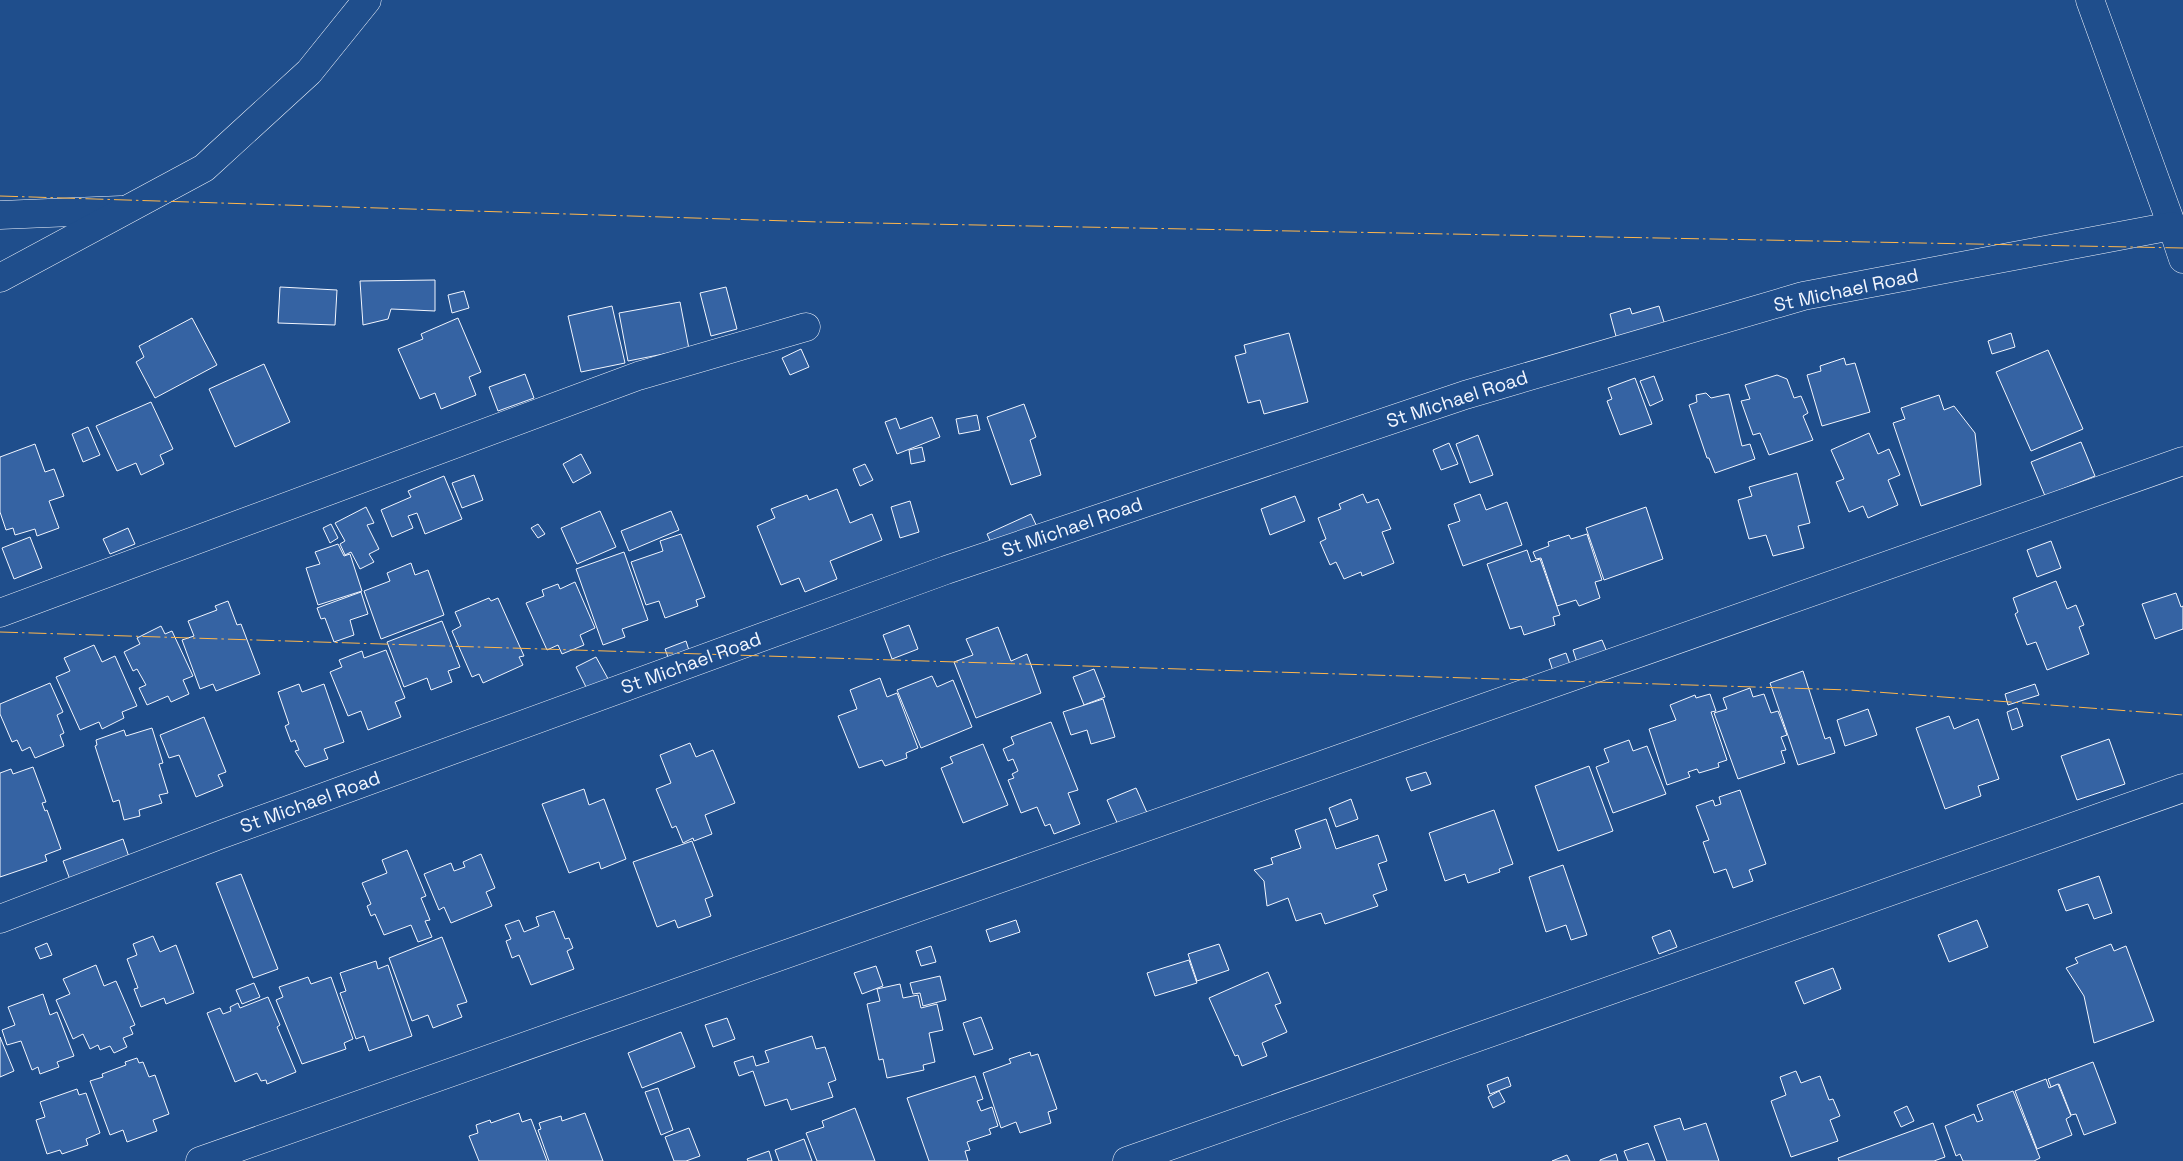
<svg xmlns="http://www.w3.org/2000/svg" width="2183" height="1161" font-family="'Space Grotesk',sans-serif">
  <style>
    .building { fill: #3563a3; stroke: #f2f6ff }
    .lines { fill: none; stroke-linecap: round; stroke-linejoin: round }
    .minor-casing { stroke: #f2f6ff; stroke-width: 29 }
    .minor { stroke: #1f4e8c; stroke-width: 28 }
    .power { stroke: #ffb74d; stroke-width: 1; stroke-dasharray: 18 4 2.5 4; stroke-linecap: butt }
    .labels { text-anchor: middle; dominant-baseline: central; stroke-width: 4; stroke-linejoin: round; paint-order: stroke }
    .street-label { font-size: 19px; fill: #f2f6ff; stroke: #1f4e8c }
  </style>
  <rect width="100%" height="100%" fill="#1f4e8c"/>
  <g class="building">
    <path d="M435,280V311L391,309L388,319L363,325L360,281Z"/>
    <path d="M280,287L337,290L335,325L278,323Z"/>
    <path d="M726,287L737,329L711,336L700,293Z"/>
    <path d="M464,291L469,308L452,313L448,295Z"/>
    <path d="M680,302L689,349L628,361L619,313Z"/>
    <path d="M612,306L625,363L581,372L568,316Z"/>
    <path d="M1659,306L1665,325L1617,340L1610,314L1630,308L1632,314Z"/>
    <path d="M192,318L217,365L155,398L136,362L144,357L139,346Z"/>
    <path d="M458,318L481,372L469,377L476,395L441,409L435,393L420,399L398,349L423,339L421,334Z"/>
    <path d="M1289,333L1308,402L1264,414L1260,400L1248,403L1235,356L1246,353L1244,345Z"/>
    <path d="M2011,333L2015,347L1992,354L1988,341Z"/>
    <path d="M801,349L809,367L790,375L782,358Z"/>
    <path d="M2048,350L2083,429L2031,451L1996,372Z"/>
    <path d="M1844,358L1846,365L1855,363L1870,412L1822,426L1807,375L1821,371L1820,366Z"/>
    <path d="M264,364L290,422L235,447L209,389Z"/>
    <path d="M525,374L534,398L498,411L489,387Z"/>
    <path d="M1777,375L1787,379L1794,398L1801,396L1808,413L1803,416L1813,440L1769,455L1760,433L1753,435L1741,401L1750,399L1745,385Z"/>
    <path d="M1654,376L1663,400L1650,406L1640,381Z"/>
    <path d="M1635,378L1652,424L1620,435L1607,401L1612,399L1608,388Z"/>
    <path d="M1706,393L1711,398L1729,394L1742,446L1750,444L1755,459L1715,473L1709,458H1707L1689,405L1697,402L1696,395Z"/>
    <path d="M1939,395L1944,410L1954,406L1975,433L1981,485L1921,506L1893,423L1905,419L1901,408Z"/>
    <path d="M151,402L173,449L160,455L164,464L141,475L136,463L117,471L96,426Z"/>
    <path d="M1024,404L1036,437L1030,440L1041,475L1011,485L987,417Z"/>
    <path d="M977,415L980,430L959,434L956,419Z"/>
    <path d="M932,417L940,437L897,454L885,422L896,418L900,429Z"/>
    <path d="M88,427L100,455L83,462L72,434Z"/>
    <path d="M1869,433L1878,454L1889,449L1900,475L1888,480L1898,505L1868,518L1863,506L1849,512L1836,482L1844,479L1831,450Z"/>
    <path d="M1478,435L1493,475L1470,483L1456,444Z"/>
    <path d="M2081,442L2095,476L2045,496L2031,462Z"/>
    <path d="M1449,443L1458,464L1441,470L1433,450Z"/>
    <path d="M35,444L45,472L54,469L64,496L49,501L59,528L37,536L35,529L15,535L13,528L6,530L0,512V457Z"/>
    <path d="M922,447L925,461L911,464L909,450Z"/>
    <path d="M581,454L591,473L573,483L563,464Z"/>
    <path d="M865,464L873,480L860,486L853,469Z"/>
    <path d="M1797,473L1810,523L1798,526L1804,548L1773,556L1766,535L1749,539L1738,500L1752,496L1749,487Z"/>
    <path d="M474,475L483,500L462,508L452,483Z"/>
    <path d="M444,476L462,519L425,534L417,513L408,516L413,528L392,537L381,510L411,497L408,491Z"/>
    <path d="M837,489L850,523L872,514L882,540L830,561L837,579L805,592L799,578L781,585L757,526L775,518L771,509L807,495L809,500Z"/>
    <path d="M1363,494L1367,503L1378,499L1391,529L1382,532L1394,563L1362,576L1361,572L1344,579L1336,562L1330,565L1320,542L1326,539L1318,518L1341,509L1339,504Z"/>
    <path d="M1480,494L1486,510L1507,502L1522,545L1463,566L1448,525L1460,521L1454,504Z"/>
    <path d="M1295,496L1305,521L1270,535L1261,509Z"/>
    <path d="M910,501L919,532L900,538L891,507Z"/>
    <path d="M366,507L374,523L367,525L379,549L369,554L374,562L360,569L351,552L345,555L340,544L345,541L335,523Z"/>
    <path d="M1646,507L1663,559L1604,580L1586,528Z"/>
    <path d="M600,511L616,547L577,564L561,528Z"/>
    <path d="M671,511L679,530L629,551L621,531Z"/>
    <path d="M1031,514L1039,531L995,551L987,534Z"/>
    <path d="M331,524L338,538L330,543L323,528Z"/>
    <path d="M538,524L545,534L538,538L531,528Z"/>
    <path d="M128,528L135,544L110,554L103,539Z"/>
    <path d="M681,534L705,597L696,600L698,606L665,618L659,601L646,605L631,562L663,551L660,541Z"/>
    <path d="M1587,534L1602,580L1595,582L1600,598L1579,606L1576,600L1557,606L1541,558L1536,559L1533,552L1549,546L1548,542L1569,535L1571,539Z"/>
    <path d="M30,537L42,568L14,579L2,548Z"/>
    <path d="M2051,541L2061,568L2037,577L2027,550Z"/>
    <path d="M338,544L344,556L350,554L362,591L318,605L306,568L320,564L315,552Z"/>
    <path d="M1527,550L1531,562L1540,559L1560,615L1553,617L1555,625L1524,635L1521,626L1510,629L1487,564Z"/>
    <path d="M624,552L648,620L622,629L625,637L603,645L576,569Z"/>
    <path d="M411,563L415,575L428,570L444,615L381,639L364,591L390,581L387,573Z"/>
    <path d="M2056,581L2067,609L2076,605L2084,625L2079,627L2089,654L2047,670L2036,642L2027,645L2015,614L2018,612L2013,598Z"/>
    <path d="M575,582L595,628L580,635L584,645L562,654L558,645L547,650L526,603L544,596L542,590L558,584L560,589Z"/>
    <path d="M361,592L368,614L350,620L354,635L334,642L325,618L321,619L317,608Z"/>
    <path d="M2176,593L2181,607L2183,606V629L2155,639L2142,604Z"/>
    <path d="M489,598L491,601L498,598L524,656L519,657L523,665L483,683L479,674L472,677L452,631L461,626L455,612Z"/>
    <path d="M228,601L237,625L241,624L260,674L216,691L213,684L200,689L182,640L194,636L188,621L217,610L215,606Z"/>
    <path d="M442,621L460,667L448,671L452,682L431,690L427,678L404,687L387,642Z"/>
    <path d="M909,625L918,649L892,659L883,635Z"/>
    <path d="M161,626L165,634L172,631L193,676L183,680L189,694L171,702L168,696L147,705L139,688L146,685L137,669L133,671L124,652L140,644L137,638Z"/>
    <path d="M998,627L1011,661L1027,654L1041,693L976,718L954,662L973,655L966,639Z"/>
    <path d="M1602,640L1609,657L1579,669L1573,650Z"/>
    <path d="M686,641L692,660L672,668L665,649Z"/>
    <path d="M94,645L102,662L115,656L137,706L122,712L124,718L102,729L99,722L80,730L56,677L70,671L64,658Z"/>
    <path d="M386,650L405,698L395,702L401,717L368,730L361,711L348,716L330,672L342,667L339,660L362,651L364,658Z"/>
    <path d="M1566,653L1572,670L1554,674L1549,659Z"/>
    <path d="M596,657L612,686L591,697L576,667Z"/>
    <path d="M1094,669L1105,697L1084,705L1073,677Z"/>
    <path d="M1803,671L1825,739L1830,737L1835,753L1798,765L1770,683Z"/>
    <path d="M932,676L937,687L953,680L972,727L921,748L897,690Z"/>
    <path d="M880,678L887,697L897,693L918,748L906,753L907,758L885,766L882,760L859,768L838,716L857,709L850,690Z"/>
    <path d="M50,683L63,712L57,715L64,733L60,735L64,746L35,758L30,747L22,751L17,740L12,742L0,714V704Z"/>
    <path d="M299,684L302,692L324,684L344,742L324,749L328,759L305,767L295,751L299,750L295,740L291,742L285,726L289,724L278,692Z"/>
    <path d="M2035,684L2039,695L2008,705L2005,694Z"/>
    <path d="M1750,688L1753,697L1764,694L1771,713L1778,711L1787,735L1781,737L1786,750L1781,751L1785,763L1738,779L1714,713L1727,709L1723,698Z"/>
    <path d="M1710,694L1716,711L1711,712L1727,760L1718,763L1719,767L1699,773L1697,769L1688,772L1690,777L1667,785L1649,729L1676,720L1670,705L1695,695L1696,698Z"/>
    <path d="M1103,699L1115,737L1091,744L1087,730L1071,735L1063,712Z"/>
    <path d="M2017,708L2023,726L2012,730L2007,712Z"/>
    <path d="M1868,709L1877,735L1845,746L1837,720Z"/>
    <path d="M1949,716L1954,729L1978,719L1999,779L1978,786L1981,796L1945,809L1916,728Z"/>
    <path d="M204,717L226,772L218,775L223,786L196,797L179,755L169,758L160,735Z"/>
    <path d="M1051,722L1078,790L1068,793L1080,824L1054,834L1050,824L1045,826L1037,807L1021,813L1008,780L1014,778L1012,774L1018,771L1013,759L1008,761L1003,749L1014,744L1011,737Z"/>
    <path d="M152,728L163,763L159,764L168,793L159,795L162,803L139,810L140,816L124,820L119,800L113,802L95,746L97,745L96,740L124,730L126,736Z"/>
    <path d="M2109,739L2125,784L2077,800L2061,756Z"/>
    <path d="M1629,740L1633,751L1647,746L1666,794L1613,813L1596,767L1609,762L1604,749Z"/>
    <path d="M690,743L696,757L713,750L735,803L705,815L712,834L694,841L693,838L683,843L676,826L672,828L656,789L671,783L660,755Z"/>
    <path d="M983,744L1008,805L963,823L941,768L953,763L950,757Z"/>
    <path d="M1589,766L1613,831L1558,851L1535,786Z"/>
    <path d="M33,767L46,802L42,803L45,811L47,810L61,849L45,855L47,861L0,877V773L11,769L13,774Z"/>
    <path d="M1426,772L1431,784L1411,791L1406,778Z"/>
    <path d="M1136,788L1148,815L1119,827L1107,800Z"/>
    <path d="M584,789L589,805L604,799L626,859L601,869L599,862L569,873L542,804Z"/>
    <path d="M1740,790L1766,864L1749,870L1753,881L1733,888L1726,869L1714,873L1703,842L1709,840L1696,806L1713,800L1715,806L1721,804L1719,797Z"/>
    <path d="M1351,799L1358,819L1336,827L1329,808Z"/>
    <path d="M1494,810L1513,864L1499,869L1500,872L1468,883L1465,874L1445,881L1429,833Z"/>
    <path d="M1326,819L1336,849L1378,835L1387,861L1378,864L1387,890L1373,895L1378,906L1325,924L1321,913L1296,921L1288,898L1267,906L1264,881L1254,870L1273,864L1271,858L1301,848L1295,830Z"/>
    <path d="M123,839L131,863L72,885L63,861Z"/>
    <path d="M692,841L713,896L705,899L711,916L678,928L675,920L657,927L633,862Z"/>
    <path d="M407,850L426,896L421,898L430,920L425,921L432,937L418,942L411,925L384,935L375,914L371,916L367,906L371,904L362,883L387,873L382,860Z"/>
    <path d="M481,854L495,888L486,892L492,906L451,923L444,907L439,910L424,874L451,863L454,871L465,867L463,862Z"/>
    <path d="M1563,865L1587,935L1571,940L1566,925L1546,932L1529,877Z"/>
    <path d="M241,874L278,969L253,978L216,883Z"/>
    <path d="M2099,876L2112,913L2094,919L2088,904L2066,911L2058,890Z"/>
    <path d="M554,911L565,939L569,938L573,948L567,951L574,969L531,985L519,955L512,958L506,941L511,939L505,925L519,920L524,932L539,926L536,917Z"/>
    <path d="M1016,920L1020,932L990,942L986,930Z"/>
    <path d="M1977,920L1988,947L1949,962L1938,935Z"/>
    <path d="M1670,930L1677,947L1659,954L1652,937Z"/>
    <path d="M153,936L160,952L176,945L194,993L166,1004L164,998L141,1007L134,989L138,988L127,959L137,955L133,944Z"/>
    <path d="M442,937L467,1002L457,1005L462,1017L433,1028L428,1015L412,1021L389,958Z"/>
    <path d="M47,943L52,955L40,959L35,948Z"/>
    <path d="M1219,944L1229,970L1197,981L1188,954Z"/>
    <path d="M2111,944L2114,951L2126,946L2154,1021L2094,1043L2084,996L2066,968L2078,963L2075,958Z"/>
    <path d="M931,946L936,962L921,966L916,951Z"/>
    <path d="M1189,960L1197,983L1155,996L1147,973Z"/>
    <path d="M376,961L378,969L388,965L412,1036L369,1051L364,1036L356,1039L340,993L346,991L340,973Z"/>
    <path d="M96,965L104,986L116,981L135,1025L130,1027L133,1034L123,1038L127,1047L114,1053L110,1046L100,1050L98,1045L90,1049L83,1034L73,1039L56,1000L70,994L63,979Z"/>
    <path d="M876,966L883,986L862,994L854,973Z"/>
    <path d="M1833,968L1841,989L1804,1004L1795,982Z"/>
    <path d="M1268,972L1281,1003L1275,1005L1287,1032L1262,1043L1267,1056L1242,1066L1238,1055L1235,1056L1209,998Z"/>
    <path d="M940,976L946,1000L923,1006L920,993L913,994L910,983Z"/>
    <path d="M308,977L311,984L331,977L353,1039L344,1043L346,1049L302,1064L276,1000L283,997L279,987Z"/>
    <path d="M254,983L260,997L242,1004L236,990Z"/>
    <path d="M900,984L903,998L918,995L921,1008L937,1004L943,1030L929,1033L935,1062L923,1065L924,1070L887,1078L883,1059L879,1060L867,1004L880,1001L877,989Z"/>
    <path d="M43,994L50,1015L57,1012L74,1056L57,1062L59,1067L40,1074L38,1067L32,1070L21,1041L7,1045L2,1030L15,1025L8,1007Z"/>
    <path d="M268,997L280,1025L277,1027L296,1072L267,1084L266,1080L261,1081L257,1073L235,1082L207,1013L220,1008L223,1014L231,1011L230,1007L238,1003L240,1008Z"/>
    <path d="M981,1017L993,1049L974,1055L963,1023Z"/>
    <path d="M727,1018L735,1039L713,1047L705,1025Z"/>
    <path d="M681,1032L695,1067L642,1088L628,1053Z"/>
    <path d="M812,1036L816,1049L825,1047L836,1080L828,1083L833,1097L791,1110L787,1099L765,1106L753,1071L739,1076L734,1062L753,1056L756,1066L769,1062L765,1051Z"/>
    <path d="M0,1037L14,1071L0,1077Z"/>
    <path d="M1030,1052L1031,1056L1038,1054L1057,1109L1048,1112L1051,1123L1020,1133L1016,1122L1001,1128L983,1073L1011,1063L1009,1059Z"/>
    <path d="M137,1058L139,1063L143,1062L149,1077L155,1075L169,1114L153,1120L157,1131L127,1142L123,1130L110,1135L90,1081L103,1077L102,1074L126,1065L125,1062Z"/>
    <path d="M2093,1062L2116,1123L2084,1135L2076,1114L2071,1115L2059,1084L2051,1087L2048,1079Z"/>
    <path d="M1796,1071L1801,1083L1820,1076L1829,1100L1833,1099L1840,1116L1830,1120L1838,1141L1791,1157L1771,1101L1786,1095L1780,1077Z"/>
    <path d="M975,1076L983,1099L977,1101L981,1111L992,1107L998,1126L989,1129L991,1134L967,1142L970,1150L965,1151L968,1161H929L907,1098Z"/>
    <path d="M1508,1077L1511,1086L1490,1094L1487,1085Z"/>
    <path d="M2046,1079L2049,1088L2058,1084L2071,1116L2066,1119L2072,1135L2037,1149L2015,1091Z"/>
    <path d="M658,1088L673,1130L661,1135L645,1092Z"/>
    <path d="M77,1089L79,1095L86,1093L100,1133L86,1139L88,1145L62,1154L60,1150L47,1154L36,1120L45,1117L40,1102Z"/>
    <path d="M1499,1091L1505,1102L1493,1108L1488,1097Z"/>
    <path d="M2013,1091L2040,1158L2034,1161H1963L1960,1154L1956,1156L1945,1126L1974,1114L1977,1122L1983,1120L1977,1105Z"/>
    <path d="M1907,1106L1914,1121L1901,1127L1894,1112Z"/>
    <path d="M855,1108L875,1161H817L806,1133L824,1127L822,1121Z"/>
    <path d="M519,1113L522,1122L531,1119L547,1161H479L469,1136L478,1133L476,1125L490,1120L491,1123Z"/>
    <path d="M585,1113L603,1161H549L538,1130L541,1129L539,1123L561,1116L562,1121Z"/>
    <path d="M1680,1118L1684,1130L1706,1123L1719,1161H1667L1654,1126Z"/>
    <path d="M1933,1123L1945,1157L1934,1161H1839L1838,1158Z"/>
    <path d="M689,1128L700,1156L686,1161H674L665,1137Z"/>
    <path d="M804,1139L812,1161H779L775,1150Z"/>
    <path d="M1648,1143L1655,1161H1628L1624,1151Z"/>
    <path d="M769,1151L772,1161H748L747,1159Z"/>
    <path d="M1616,1154L1618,1161H1600V1160Z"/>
    <path d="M1567,1155L1570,1161H1552Z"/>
  </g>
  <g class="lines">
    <g class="minor-casing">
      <g id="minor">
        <path d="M2090,0L2172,226"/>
        <path d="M0,215L121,210"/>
        <path d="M0,278L204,168L309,72L367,0"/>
        <path d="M0,613L638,376L806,327"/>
        <path d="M0,919L217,836L946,570L1465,395L1803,296L2172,226L2183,259"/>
        <path d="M200,1161L2183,461"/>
        <path d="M1127,1161L2183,788"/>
      </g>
    </g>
    <use href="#minor" class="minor"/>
    <g class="power">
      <path d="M0,196L820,222L2183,248"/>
      <path d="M0,632L1850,690L2183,715"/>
    </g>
  </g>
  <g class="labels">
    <g class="street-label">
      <text transform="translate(1846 290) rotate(-12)">St Michael Road</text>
      <text transform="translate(1457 399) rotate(-18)">St Michael Road</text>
      <text transform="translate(1072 527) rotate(-19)">St Michael Road</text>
      <text transform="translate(691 663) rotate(-20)">St Michael Road</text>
      <text transform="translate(310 802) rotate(-20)">St Michael Road</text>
    </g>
  </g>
</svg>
